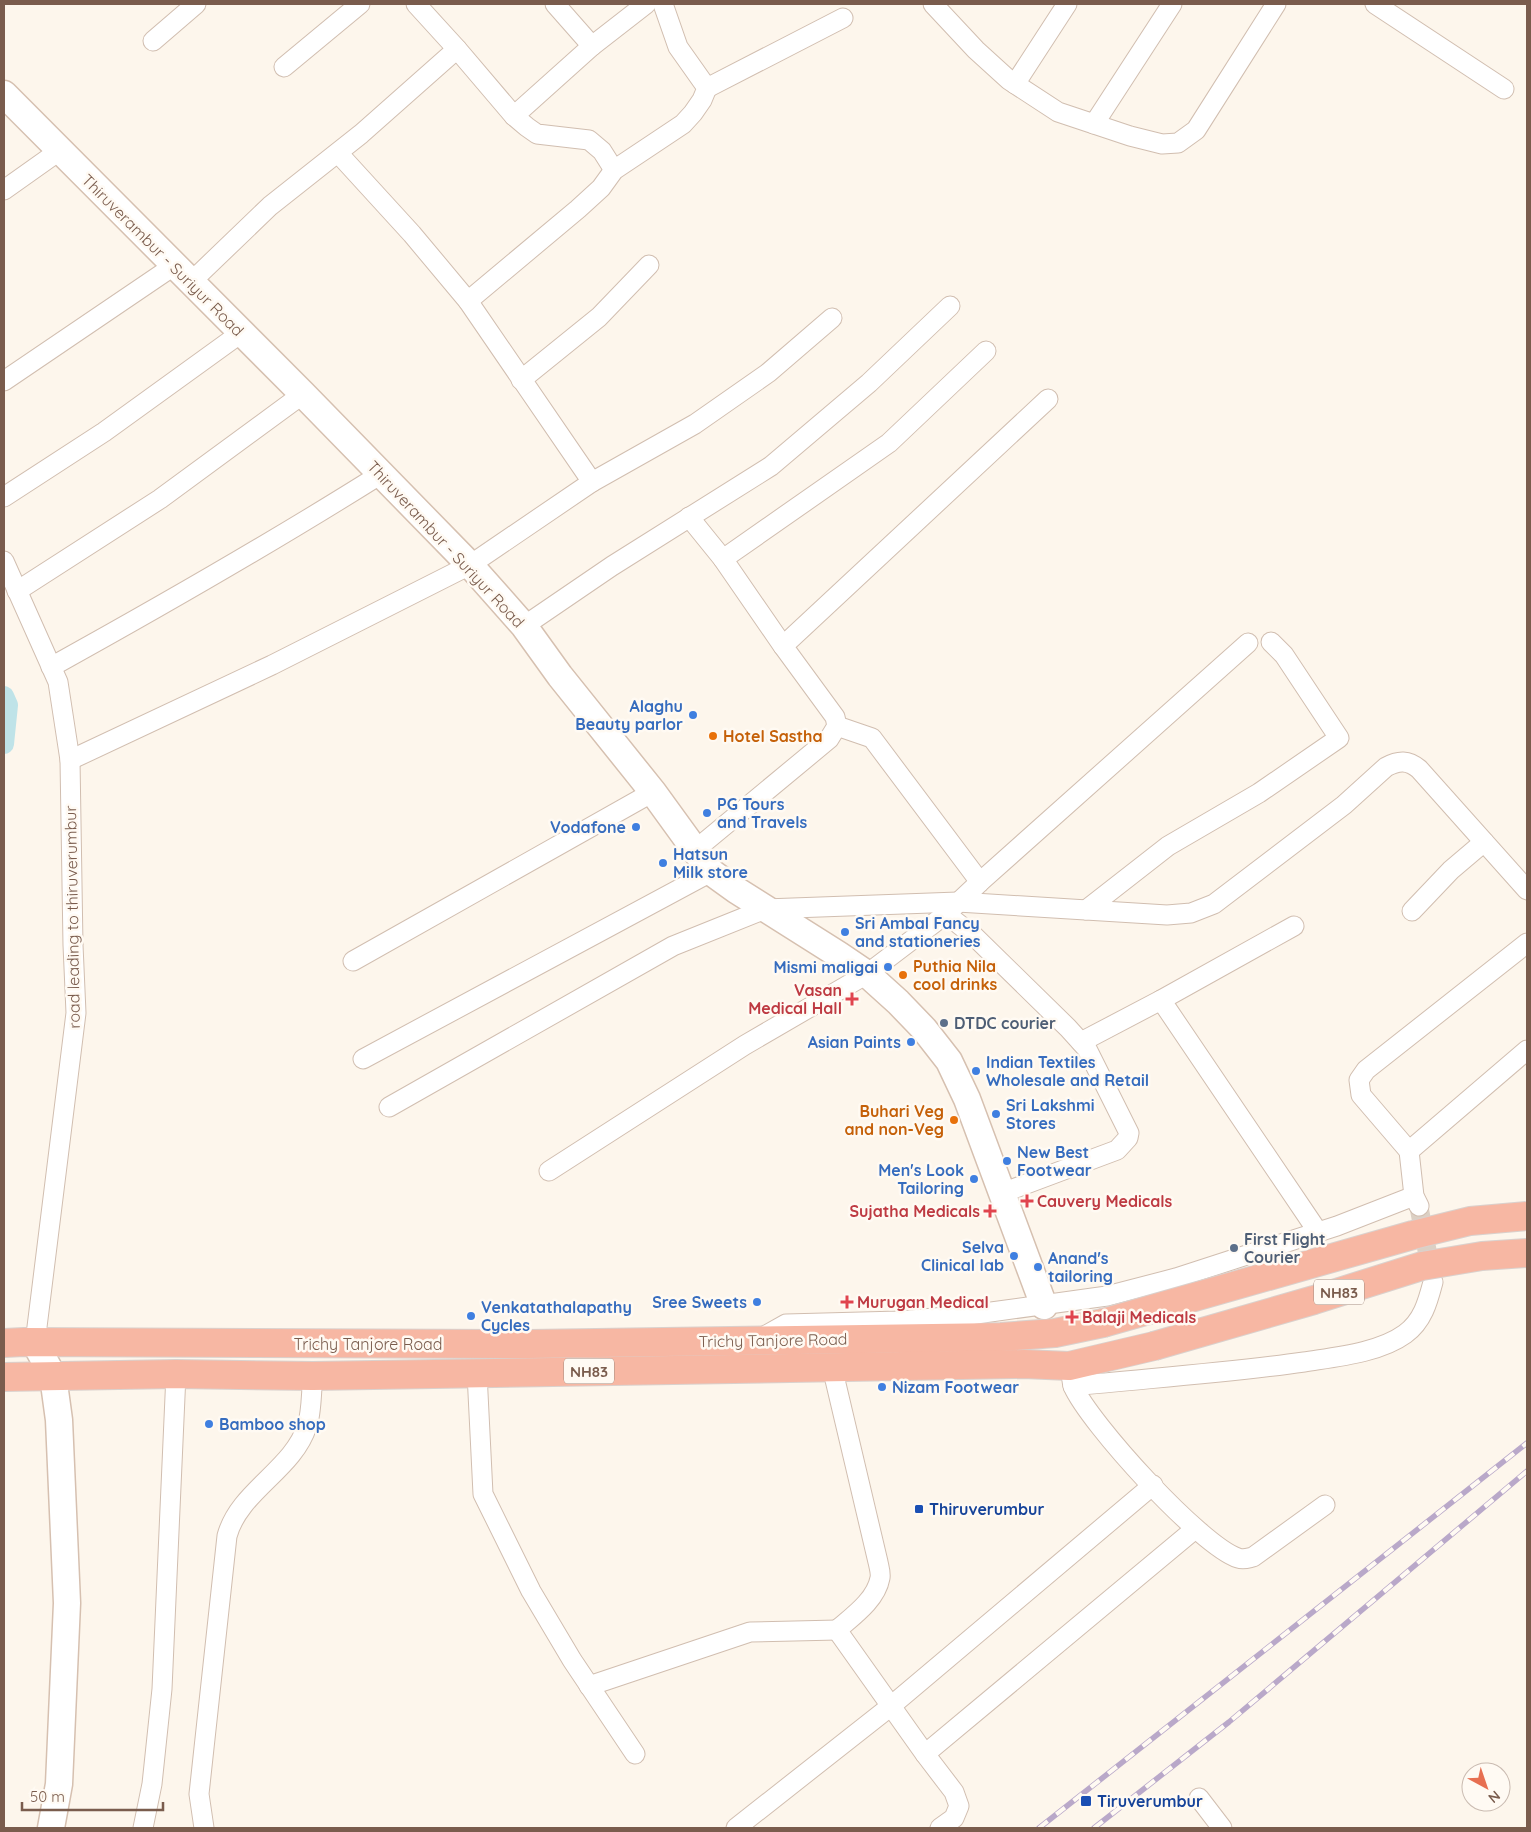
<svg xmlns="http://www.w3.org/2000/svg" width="1531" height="1832" font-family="Quicksand,sans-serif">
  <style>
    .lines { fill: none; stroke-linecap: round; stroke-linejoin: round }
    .canal { stroke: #bfe3e8; stroke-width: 20 }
    .street-tunnel { stroke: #dcd0c4; stroke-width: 19; stroke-dasharray: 19 9; stroke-linecap: butt }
    .street-casing { stroke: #d1beb0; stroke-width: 21 }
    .secondary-casing { stroke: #d6c0b0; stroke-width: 29 }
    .highway-casing { stroke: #dad1cd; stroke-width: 30 }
    .street { stroke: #fff; stroke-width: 19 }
    .secondary { stroke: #fff; stroke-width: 26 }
    .highway { stroke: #f7b7a3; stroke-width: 28 }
    .rail-casing { stroke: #b9a8c9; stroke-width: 5.5 }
    .rail { stroke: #fffaf3; stroke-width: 4; stroke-dasharray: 11; stroke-linecap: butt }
    .highway-bridge-casing { stroke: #dad1cd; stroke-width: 30; stroke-linecap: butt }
    .highway-bridge { stroke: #f7b7a3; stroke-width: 28 }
    .shop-dot { fill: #3f7fe0; stroke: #fffaf3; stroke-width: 2 }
    .food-dot { fill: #e8710a; stroke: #fffaf3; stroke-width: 2 }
    .health-dot { fill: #e0444e; stroke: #fffaf3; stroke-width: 2 }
    .service-dot { fill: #5c6f8a; stroke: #fffaf3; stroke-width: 2 }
    .transit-dot { fill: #1a4fb4; stroke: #fffaf3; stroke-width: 2 }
    .labels { text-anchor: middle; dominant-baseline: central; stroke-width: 5; stroke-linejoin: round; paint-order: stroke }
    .shield { fill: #fffaf3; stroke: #a28b7f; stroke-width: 1 }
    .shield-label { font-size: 15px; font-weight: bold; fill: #7a5c4d }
    .street-label { font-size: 16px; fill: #7a5c4d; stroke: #fffaf3 }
    .shop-label { font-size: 16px; font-weight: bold; fill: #366cbe; stroke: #fffaf3; text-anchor: start }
    .food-label { font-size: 16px; font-weight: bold; fill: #c56008; stroke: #fffaf3; text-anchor: start }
    .health-label { font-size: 16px; font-weight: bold; fill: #be3a42; stroke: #fffaf3; text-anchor: start }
    .service-label { font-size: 16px; font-weight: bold; fill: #4e5e75; stroke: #fffaf3; text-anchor: start }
    .transit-label { font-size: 16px; font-weight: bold; fill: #164399; stroke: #fffaf3; text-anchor: start }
  </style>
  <rect width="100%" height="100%" fill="#fdf6ec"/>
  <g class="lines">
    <path class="canal" d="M4,696L8,705L4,744"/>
    <path class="street-tunnel" d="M1419,1207L1432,1277"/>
    <g class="street-casing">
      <g id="street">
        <path d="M555,4L592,46L646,4"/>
        <path d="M933,4L976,50L1009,80L1058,112L1130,136L1162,144L1178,143L1196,130L1276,4"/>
        <path d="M1375,4L1504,89"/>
        <path d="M153,41L196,4"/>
        <path d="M457,49L514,116L527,127L537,134L589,140L602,151L614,170"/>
        <path d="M284,67L360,4"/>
        <path d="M1015,84L1067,4"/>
        <path d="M707,88L843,18"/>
        <path d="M514,116L592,46"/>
        <path d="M1094,124L1172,4"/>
        <path d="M4,190L59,151"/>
        <path d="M191,282L270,206L361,134L457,49L416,4"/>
        <path d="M468,301L578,209L601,188L614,170L683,124L693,113L702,100L707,88L678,47L663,4"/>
        <path d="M521,380L599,317L649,265"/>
        <path d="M4,381L175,265"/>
        <path d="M592,482L695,424L768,373L832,318"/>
        <path d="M4,497L104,432L241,333"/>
        <path d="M689,517L723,559L783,646"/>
        <path d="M723,559L889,443L986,351"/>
        <path d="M4,561L58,682L70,760L73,945L76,1013L35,1343"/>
        <path d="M17,591L160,499L303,394"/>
        <path d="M524,626L612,566L771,466L869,383L950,306"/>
        <path d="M51,667C163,605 273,542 381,474"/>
        <path d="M837,726L872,738L980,882"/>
        <path d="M70,760L272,665L470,565L592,482L468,301L412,234L338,153"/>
        <path d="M695,850L829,739L837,726L835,717L783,646L1048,399"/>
        <path d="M1086,910L1168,846L1259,793L1339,738L1284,655L1271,642"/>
        <path d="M1412,911L1451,870L1484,842"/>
        <path d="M946,914L975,937L1068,1028L1087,1049L1129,1133L1128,1138L1117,1150L1002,1193"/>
        <path d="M353,961L653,792"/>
        <path d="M1161,1000L1318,1232"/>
        <path d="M1081,1042L1161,1000L1294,926"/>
        <path d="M363,1059L711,872"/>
        <path d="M389,1107L673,946L765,909L958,902L1167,915L1191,913L1214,904L1344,805L1386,767C1399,760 1408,760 1419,769L1527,890"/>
        <path d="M1409,1151L1361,1095L1359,1080L1366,1070L1527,943"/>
        <path d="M549,1171L745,1045L867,974L946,914L980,882L1248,643"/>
        <path d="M1419,1206L1414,1196L1409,1151L1527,1050"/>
        <path d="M761,1338L786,1324L899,1321L969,1315L1107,1296L1176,1278L1256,1252L1337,1226L1414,1196"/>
        <path d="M832,1367L878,1562C879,1567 881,1573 880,1578C876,1600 853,1616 837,1630L925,1754L954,1792L959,1806L954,1818L940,1828"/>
        <path d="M477,1373L483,1494L531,1591L572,1660L635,1754"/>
        <path d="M1071,1375C1072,1378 1072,1383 1073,1386C1089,1423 1201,1546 1238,1558C1244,1560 1248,1558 1253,1557L1325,1505"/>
        <path d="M1073,1386C1150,1378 1227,1373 1304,1362C1335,1357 1379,1353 1405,1334C1423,1321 1428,1301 1433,1282"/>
        <path d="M589,1686L750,1632L837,1630"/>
        <path d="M925,1754L1195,1529"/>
        <path d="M1199,1798L1222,1828"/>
        <path d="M143,1828L152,1784L162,1689L176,1374"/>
        <path d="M204,1828L199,1794L227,1536C239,1491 293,1470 307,1426C312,1412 311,1391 313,1376"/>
        <path d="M736,1828L891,1706L1153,1485"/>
      </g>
    </g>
    <g class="secondary-casing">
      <g id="secondary">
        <path d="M4,94L303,394L470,565L524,626L560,676L653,792L711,872L736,890L839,955L867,974L898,1002L924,1029L949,1061L967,1099L1044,1306"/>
        <path d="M35,1343L53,1376L59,1420L67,1603L59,1784L51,1828"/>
      </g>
    </g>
    <g class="highway-casing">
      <g id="highway">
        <path d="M4,1343L24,1342L528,1344L1001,1337L1055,1333L1103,1323"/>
        <path d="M4,1377L176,1374L313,1376L1024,1364L1069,1366L1154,1346"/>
      </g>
    </g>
    <use href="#street" class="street"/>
    <use href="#secondary" class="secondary"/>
    <use href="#highway" class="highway"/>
    <g class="rail-casing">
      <g id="rail">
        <path d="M1039,1828L1527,1443"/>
        <path d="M1094,1828L1229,1722L1527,1471"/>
      </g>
    </g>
    <use href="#rail" class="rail"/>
    <g class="highway-bridge-casing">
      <g id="highway-bridge">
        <path d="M1103,1323L1413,1235L1470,1221L1527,1216"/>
        <path d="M1154,1346L1314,1300L1422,1266L1482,1256L1527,1253"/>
      </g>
    </g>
    <use href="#highway-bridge" class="highway-bridge"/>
  </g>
  <g class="shop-dot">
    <circle cx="693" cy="715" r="5"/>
    <circle cx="707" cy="813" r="5"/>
    <circle cx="636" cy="827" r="5"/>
    <circle cx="663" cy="863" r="5"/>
    <circle cx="845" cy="932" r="5"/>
    <circle cx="888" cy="967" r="5"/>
    <circle cx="911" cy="1042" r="5"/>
    <circle cx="976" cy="1071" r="5"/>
    <circle cx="996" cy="1114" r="5"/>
    <circle cx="1007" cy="1161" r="5"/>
    <circle cx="974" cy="1179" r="5"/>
    <circle cx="1014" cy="1256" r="5"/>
    <circle cx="1038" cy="1267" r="5"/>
    <circle cx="757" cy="1302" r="5"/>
    <circle cx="471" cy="1316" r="5"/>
    <circle cx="882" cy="1387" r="5"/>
    <circle cx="209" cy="1424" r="5"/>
  </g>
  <g class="food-dot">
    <circle cx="713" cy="736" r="5"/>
    <circle cx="903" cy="975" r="5"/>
    <circle cx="954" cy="1120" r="5"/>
  </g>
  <g class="health-dot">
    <path d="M849.5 991.5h5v5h5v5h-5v5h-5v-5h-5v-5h5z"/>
    <path d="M1024.5 1193.5h5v5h5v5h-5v5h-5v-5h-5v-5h5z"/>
    <path d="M987.5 1203.5h5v5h5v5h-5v5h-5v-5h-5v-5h5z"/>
    <path d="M844.5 1294.5h5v5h5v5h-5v5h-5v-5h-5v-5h5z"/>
    <path d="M1069.5 1309.5h5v5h5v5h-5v5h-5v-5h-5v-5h5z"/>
  </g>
  <g class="service-dot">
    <circle cx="944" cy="1023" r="5"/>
    <circle cx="1234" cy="1248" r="5"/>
  </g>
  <g class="transit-dot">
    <rect x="914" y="1504" width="10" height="10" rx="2.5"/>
    <rect x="1080" y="1795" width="12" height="12" rx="2.5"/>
  </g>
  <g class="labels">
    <g class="shield">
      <rect x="1314" y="1279.5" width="50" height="25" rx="4"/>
      <rect x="564" y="1358.5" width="50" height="25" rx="4"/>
    </g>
    <g class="shield-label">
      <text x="1339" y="1292">NH83</text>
      <text x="589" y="1371">NH83</text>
    </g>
    <g class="street-label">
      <text transform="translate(163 255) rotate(45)">Thiruverambur - Suriyur Road</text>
      <text transform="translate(446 544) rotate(47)">Thiruverambur - Suriyur Road</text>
      <text transform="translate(72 917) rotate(-91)">road leading to thiruverumbur</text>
      <text transform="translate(773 1340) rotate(-1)">Trichy Tanjore Road</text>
      <text x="368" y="1344">Trichy Tanjore Road</text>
    </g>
    <g class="shop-label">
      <text x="683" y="706" text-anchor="end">Alaghu<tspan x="683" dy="18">Beauty parlor</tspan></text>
      <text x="717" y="804">PG Tours<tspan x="717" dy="18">and Travels</tspan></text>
      <text x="626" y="827" text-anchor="end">Vodafone</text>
      <text x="673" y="854">Hatsun<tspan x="673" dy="18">Milk store</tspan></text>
      <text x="855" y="923">Sri Ambal Fancy<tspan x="855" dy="18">and stationeries</tspan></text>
      <text x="878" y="967" text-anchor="end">Mismi maligai</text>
      <text x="901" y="1042" text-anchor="end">Asian Paints</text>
      <text x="986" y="1062">Indian Textiles<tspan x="986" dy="18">Wholesale and Retail</tspan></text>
      <text x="1006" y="1105">Sri Lakshmi<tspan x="1006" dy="18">Stores</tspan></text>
      <text x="1017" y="1152">New Best<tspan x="1017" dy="18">Footwear</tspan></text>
      <text x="964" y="1170" text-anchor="end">Men's Look<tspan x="964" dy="18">Tailoring</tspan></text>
      <text x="1004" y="1247" text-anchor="end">Selva<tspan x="1004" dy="18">Clinical lab</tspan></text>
      <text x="1048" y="1258">Anand's<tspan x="1048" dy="18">tailoring</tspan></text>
      <text x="747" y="1302" text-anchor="end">Sree Sweets</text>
      <text x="481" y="1307">Venkatathalapathy<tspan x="481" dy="18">Cycles</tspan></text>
      <text x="892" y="1387">Nizam Footwear</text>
      <text x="219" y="1424">Bamboo shop</text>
    </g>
    <g class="food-label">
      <text x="723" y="736">Hotel Sastha</text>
      <text x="913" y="966">Puthia Nila<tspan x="913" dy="18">cool drinks</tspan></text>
      <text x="944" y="1111" text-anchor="end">Buhari Veg<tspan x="944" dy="18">and non-Veg</tspan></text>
    </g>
    <g class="health-label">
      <text x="842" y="990" text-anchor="end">Vasan<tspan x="842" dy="18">Medical Hall</tspan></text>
      <text x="1037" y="1201">Cauvery Medicals</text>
      <text x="980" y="1211" text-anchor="end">Sujatha Medicals</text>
      <text x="857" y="1302">Murugan Medical</text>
      <text x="1082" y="1317">Balaji Medicals</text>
    </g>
    <g class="service-label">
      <text x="954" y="1023">DTDC courier</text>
      <text x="1244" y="1239">First Flight<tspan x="1244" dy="18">Courier</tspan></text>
    </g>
    <g class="transit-label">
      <text x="929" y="1509">Thiruverumbur</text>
      <text x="1097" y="1801">Tiruverumbur</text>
    </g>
  </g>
  <rect width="1531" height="1832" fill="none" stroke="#7a5c4d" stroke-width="10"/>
  <g transform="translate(1486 1787) rotate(140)"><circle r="24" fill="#fffaf3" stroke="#cabbb1"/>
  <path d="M0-4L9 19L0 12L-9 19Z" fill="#e76f51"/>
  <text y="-8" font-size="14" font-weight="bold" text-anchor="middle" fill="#7a5c4d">N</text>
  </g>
  <path d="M22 1802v8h141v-8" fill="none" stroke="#7a5c4d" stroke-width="2.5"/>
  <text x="30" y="1802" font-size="15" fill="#7a5c4d" stroke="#fffaf3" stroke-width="4" paint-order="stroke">50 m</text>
</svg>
